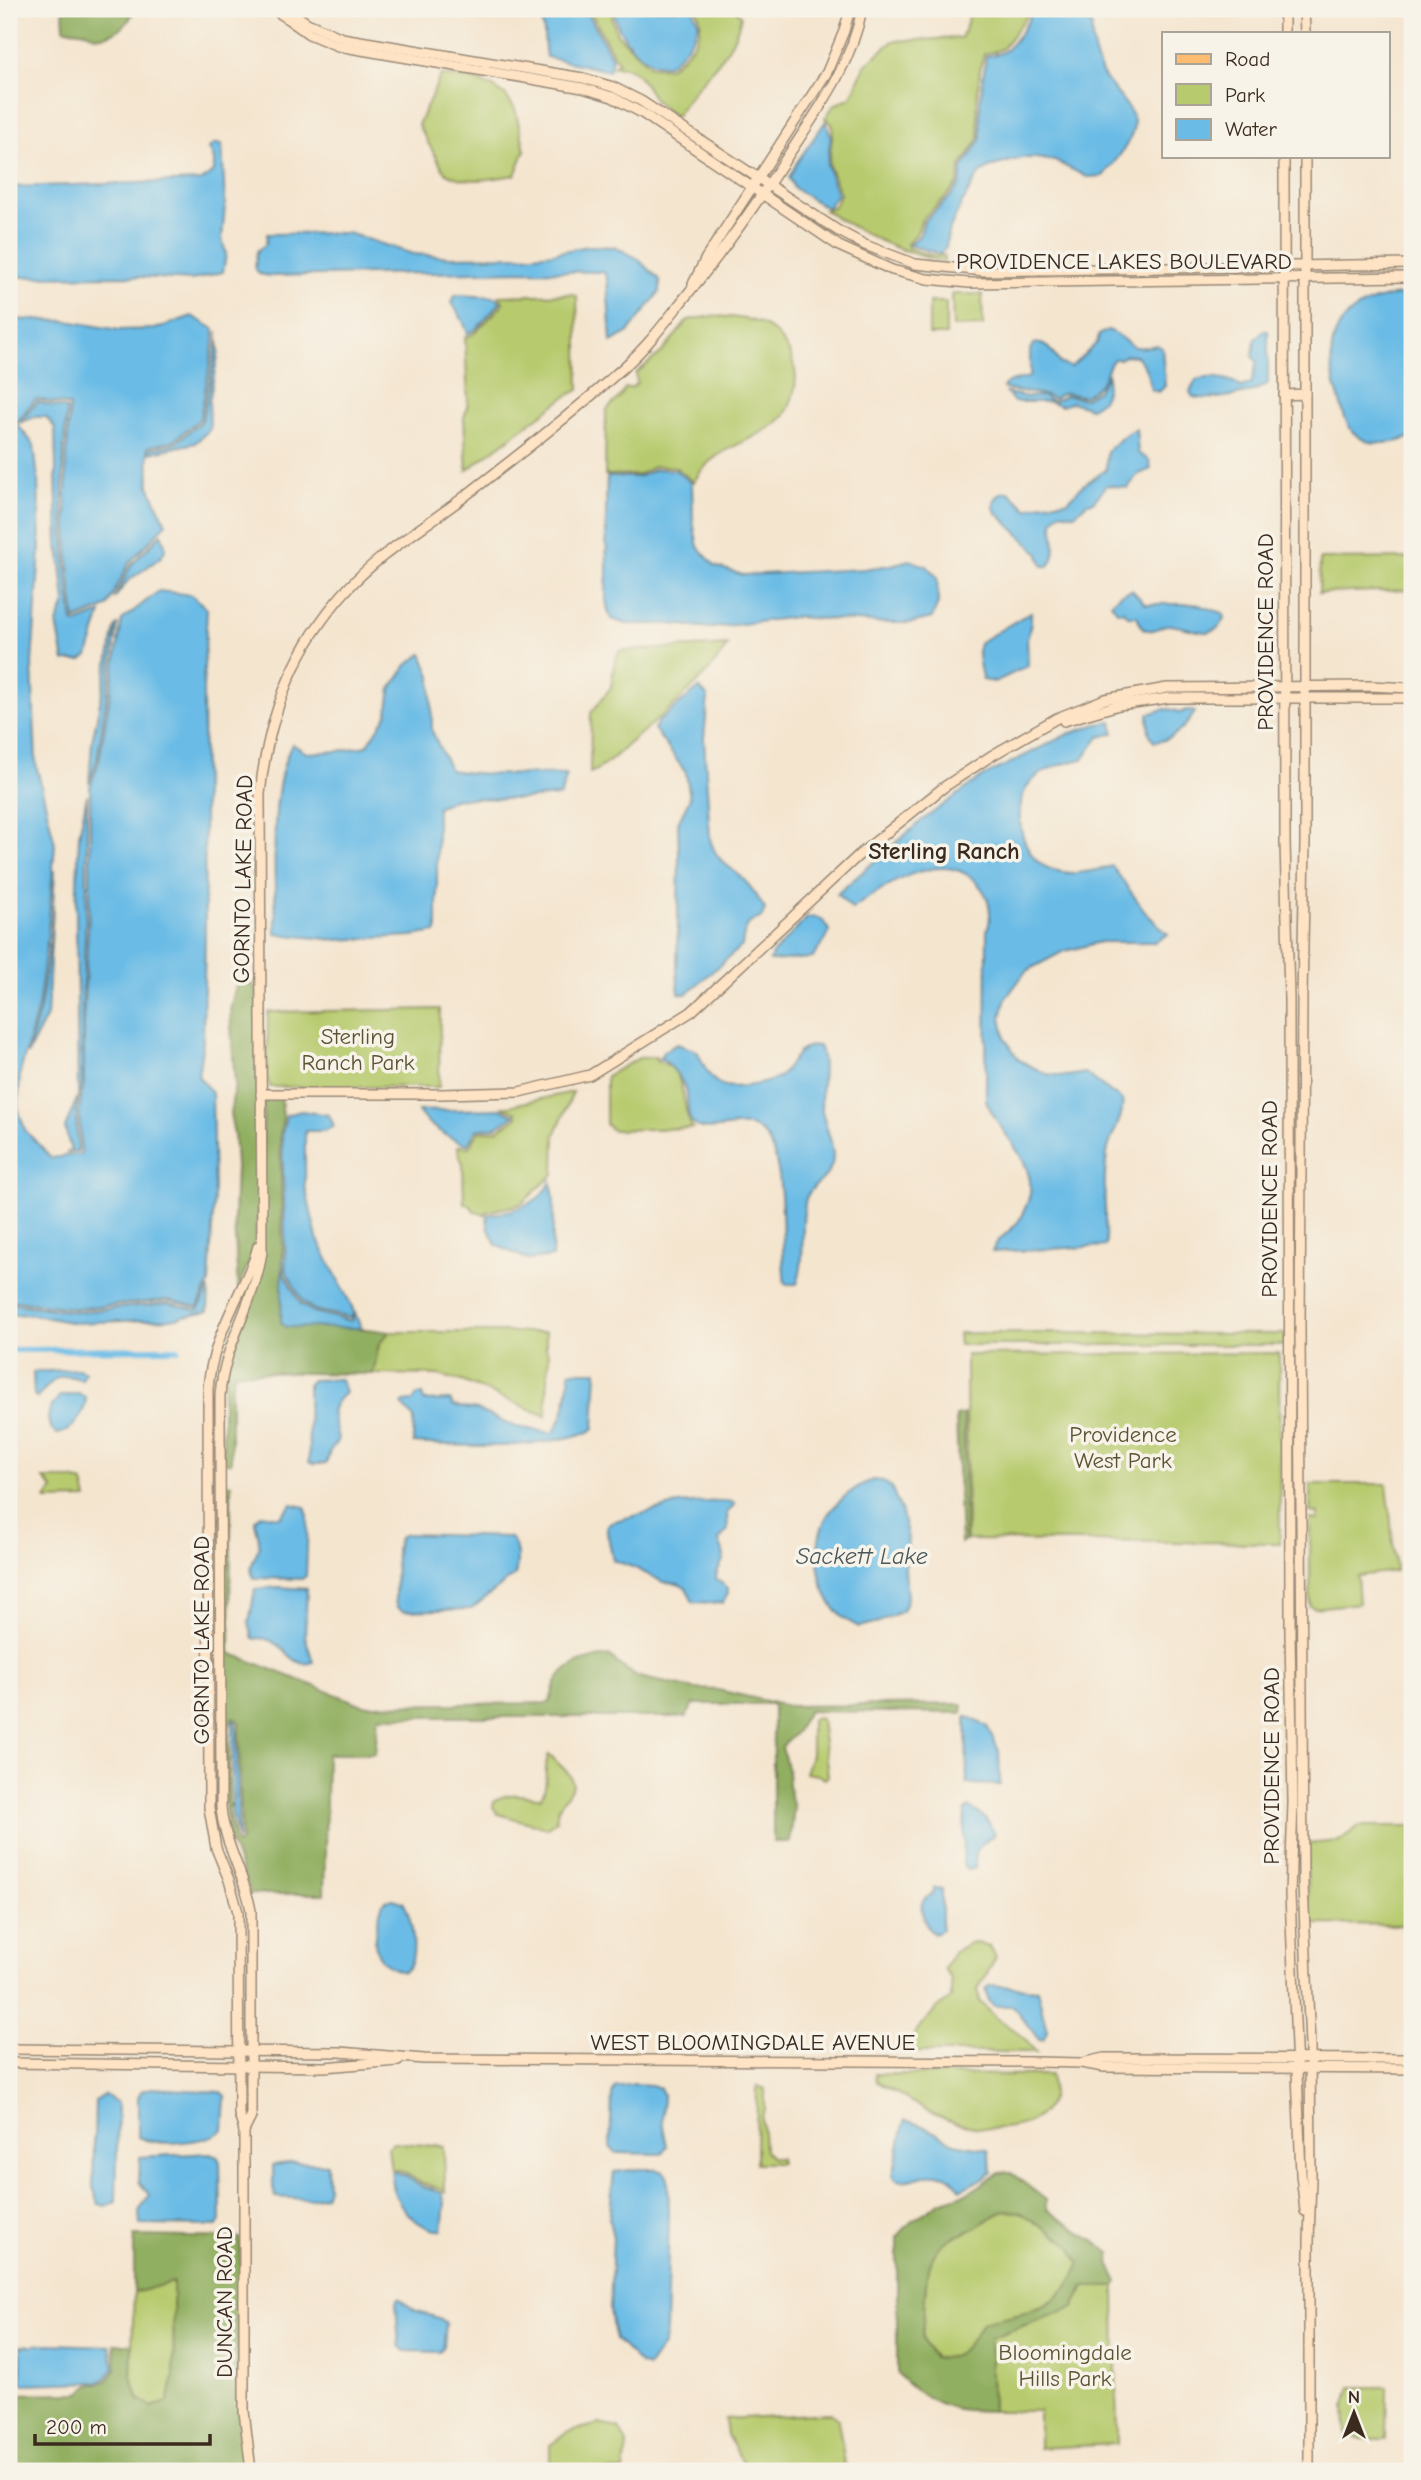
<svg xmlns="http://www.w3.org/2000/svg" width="1421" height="2480" font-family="'Comic Neue',sans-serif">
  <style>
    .green { fill: #b7cb6e; stroke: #797a46; stroke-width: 2 }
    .forest { fill: #91af61; stroke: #666c40; stroke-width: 2; fill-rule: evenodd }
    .water { fill: #6abce6; stroke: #527382; stroke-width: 2 }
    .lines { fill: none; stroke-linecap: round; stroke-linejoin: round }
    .canal { stroke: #6abce6; stroke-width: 6 }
    .secondary-casing { stroke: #988876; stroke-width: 12 }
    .primary-casing { stroke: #988876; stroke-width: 13 }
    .secondary { stroke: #fee4c5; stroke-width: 9 }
    .primary { stroke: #fdbc6f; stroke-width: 10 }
    .labels { text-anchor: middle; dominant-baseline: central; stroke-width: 7; stroke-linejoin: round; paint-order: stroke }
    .street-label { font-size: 23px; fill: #3b2a1e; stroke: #f7f3e8 }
    .park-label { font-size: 23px; fill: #5a5232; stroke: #f7f3e8 }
    .neighbourhood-label { font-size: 24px; font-weight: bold; fill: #3b2a1e; stroke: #f7f3e8 }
    .water-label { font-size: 24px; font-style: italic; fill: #49565a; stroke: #f7f3e8 }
  </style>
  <rect width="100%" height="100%" fill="#f7f3e8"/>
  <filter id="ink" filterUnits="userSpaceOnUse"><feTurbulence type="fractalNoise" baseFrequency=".0143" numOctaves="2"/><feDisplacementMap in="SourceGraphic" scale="14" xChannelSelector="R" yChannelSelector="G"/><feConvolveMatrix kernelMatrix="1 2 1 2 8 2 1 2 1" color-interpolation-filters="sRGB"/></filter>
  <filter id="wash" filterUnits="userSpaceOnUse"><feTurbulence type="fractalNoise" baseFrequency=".00686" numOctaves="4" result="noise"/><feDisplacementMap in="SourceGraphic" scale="28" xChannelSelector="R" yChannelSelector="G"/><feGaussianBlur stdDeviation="1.57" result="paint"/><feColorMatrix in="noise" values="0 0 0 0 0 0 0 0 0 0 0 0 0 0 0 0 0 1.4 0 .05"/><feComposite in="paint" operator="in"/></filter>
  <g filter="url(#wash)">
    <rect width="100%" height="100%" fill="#f4e5cf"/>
    <g class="green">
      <path d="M576,9H612V18L617,34L650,66L668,68C686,56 710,32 696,9H735L741,16C733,60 695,80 676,117C670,112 658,106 654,99C643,82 636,63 612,67L619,62L615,58L591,13Z"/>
      <path d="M970,9H1030V12L1002,49L984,54L980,70L977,101L979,138L960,168L958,183L948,195L922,219L917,233L907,244L908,248C919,252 934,258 944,255V262C894,250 867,236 824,210L834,207L840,194L829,165L833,128L831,123L825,118L834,105L851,97L865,65L893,41L961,38L966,27Z"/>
      <path d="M441,75L476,80L491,86L505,95L515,109L525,150L515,175C494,178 462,186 444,171L418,125Z"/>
      <path d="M574,294L577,296L579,390L565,397L467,470L464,418L468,403L465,336L469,337L478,330L503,304V301L499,296Z"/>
      <path d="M952,294H982L983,326L953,327Z"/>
      <rect x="929" y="302" width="17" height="33"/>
      <path d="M713,316C748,318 773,319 790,354C796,369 798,380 793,396C791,401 790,407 787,411C785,416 780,419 776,423C747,446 713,446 694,482L675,467L655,466L639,475H605L606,411C613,402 621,399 625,388H631L637,383L636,373L662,352L688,320Z"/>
      <path d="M1412,558V590L1319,593L1320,559Z"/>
      <path d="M728,645C704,682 666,712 633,740C619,752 607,766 590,773L591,713L611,687L614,665L619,651Z"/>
      <path d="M440,1009L439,1087H270L267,1077L268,1012Z"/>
      <path d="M656,1057L657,1062C690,1065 679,1110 693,1128L613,1130L606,1125V1076L639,1058Z"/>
      <path d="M573,1092L555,1135L554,1174L521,1204L486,1212L485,1215L474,1211L470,1205L464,1203L463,1163L459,1155L458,1146L469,1147L478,1132L497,1130L517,1117L516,1112L503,1107Z"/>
      <path d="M389,1332H546V1348L549,1355L546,1416L462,1381L438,1375L373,1374L379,1344Z"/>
      <path d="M958,1333L1285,1334V1345H959Z"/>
      <path d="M1279,1353L1280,1543L967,1540L966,1355Z"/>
      <path d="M44,1479H73L83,1483L87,1499L46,1500L53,1489Z"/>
      <path d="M1310,1484H1387L1396,1571L1357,1576L1359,1603L1314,1608L1310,1606V1519L1318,1520V1513L1310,1512Z"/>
      <path d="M813,1718L821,1719C823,1738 826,1757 828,1776L825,1779L818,1775L805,1773L811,1755V1720Z"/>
      <path d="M549,1754L570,1775L573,1785L558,1809L556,1821L547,1828L498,1814L493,1807L494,1801C510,1790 523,1797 541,1797C550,1783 542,1768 549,1754Z"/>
      <path d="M1359,1826H1412V1925L1308,1924L1307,1844L1339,1841Z"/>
      <path d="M972,1942L990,1946L996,1957L978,1990L980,2002L1001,2022L1018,2032L1036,2052H904C915,2030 931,2012 951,1998V1979L944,1969L954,1952Z"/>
      <path d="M875,2074L1051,2075C1063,2135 986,2135 948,2120C922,2111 900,2094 876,2081Z"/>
      <path d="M757,2086L765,2089V2110L762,2117L764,2151L772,2158H780V2163H756Z"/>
      <path d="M393,2142L444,2147L445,2192C438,2186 431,2188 423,2184C412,2178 405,2170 391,2169L388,2148Z"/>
      <path d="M1005,2211L1020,2212L1057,2236L1070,2245L1080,2263C1060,2312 1028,2311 982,2322C973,2341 957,2363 934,2357C917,2336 923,2335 924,2311C926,2285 924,2253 951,2238C956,2235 962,2235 967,2232C980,2226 990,2216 1005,2211Z"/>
      <path d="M173,2281L174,2376L168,2402L152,2407L139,2399L131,2377L134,2293Z"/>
      <path d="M1085,2286H1115L1117,2444L1039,2448V2411H992L990,2338L1074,2307Z"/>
      <path d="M1351,2387H1387L1386,2439H1358L1350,2433H1346L1345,2407Z"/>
      <path d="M830,2413L838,2419L846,2471H748L727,2435L725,2419Z"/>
      <path d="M599,2424L619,2428L627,2444L624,2471H553L550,2468V2445L569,2432Z"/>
    </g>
    <g class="forest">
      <path d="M63,9H133C132,24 111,38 96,36C94,36 88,33 86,32C78,30 71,31 64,28Z"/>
      <path d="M251,982L258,992V1216L253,1253L238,1288L234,1220L236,1167L234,1134L230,1114L235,1084L230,1010L236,985Z"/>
      <path d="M264,1097H281L283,1117L280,1134L283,1258L281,1323C317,1327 353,1326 389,1332L379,1344L373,1374L235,1372L231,1390V1463H223V1396L226,1368L258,1283Z"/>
      <path d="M964,1414L965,1540L961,1543L956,1416Z"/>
      <path d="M223,1484H231L230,1653L363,1705L549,1703C552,1698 552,1693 554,1687C565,1662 587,1658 611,1656L619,1665L639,1677L694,1689L718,1690L788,1706L963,1704L962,1713L808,1711L797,1731L782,1747L788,1772L790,1797L794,1806L790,1842H773V1707L771,1704H694L686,1717H378L375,1754H327L324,1894H251L229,1839L225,1807ZM233,1717L239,1722L241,1841L238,1844L235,1842L229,1812V1726Z"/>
      <path d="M1010,2172L1046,2200V2209L1111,2253L1109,2264L1118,2282L1115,2286H1085L1074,2307L990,2338L992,2411C981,2410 969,2411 958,2409C937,2405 908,2389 897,2372V2237L912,2221L940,2202L970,2192L999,2173ZM1005,2211L1020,2212L1058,2236L1070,2245L1080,2263C1060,2313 1028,2310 982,2322C973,2341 957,2363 934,2357C917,2336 923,2335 924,2311C926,2285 924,2253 951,2238C956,2235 962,2235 967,2232C980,2226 990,2216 1005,2211Z"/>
      <path d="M134,2236L240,2238L247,2471H21L9,2459V2394L80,2393L90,2385L107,2381L116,2370L114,2344H132L131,2377L139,2399L152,2407L168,2402L174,2376L173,2282L134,2293Z"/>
    </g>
    <g class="water">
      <path d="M533,9H564L589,15L612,58L609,71L546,57C542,36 549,28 533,9Z"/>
      <path d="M614,9H693L699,24C692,42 682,55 667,65C662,65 655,65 651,62C633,52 614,29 614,9Z"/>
      <path d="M1033,9H1092C1090,31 1092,53 1102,73C1109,87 1135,109 1134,124C1133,141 1114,163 1103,176L1087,177L1055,161L1036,158H1022L993,166L979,174L961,205L948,233L946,247L940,254L909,245L920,235L924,221L950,197L960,184L962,169L981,139L980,101L986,56C991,55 999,54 1003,52C1013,46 1031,19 1033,9Z"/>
      <path d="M826,121L831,136L827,165L837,194L828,207H825L794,188L789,178L797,162Z"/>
      <path d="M214,144H222L225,205L222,239L226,254L223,272L192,280L124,276L9,277V187L202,181L214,171V159L209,148Z"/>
      <path d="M348,233L413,254L451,257L523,256L554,253L588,246L615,247L637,258L660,280V291L628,333L611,342L607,279L604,272L528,271L271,276L259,274L255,268L257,251L266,244L267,234Z"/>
      <path d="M455,295L496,297L501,302L477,328L468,334L463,321L452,303Z"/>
      <path d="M1398,295L1412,296V437C1396,443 1369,448 1355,434C1345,425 1342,407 1338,395C1320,338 1338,304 1398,295Z"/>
      <path d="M192,316L214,329V343L200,419L173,441L148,447L149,486L166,524L129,563L107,607L75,620C65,549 63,478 70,406L36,399L16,423L34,445L38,480L40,550L32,663L36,764L55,844L47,942L38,1008L20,1073L18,1108L25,1130L51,1158L81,1154L79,1112L84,1084V1006L90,888V787L99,761L122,620L159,591L192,595L207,609L203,689L205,929L203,1041L198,1076L212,1093L214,1195L209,1283L198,1307L168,1300L77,1309L9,1300V319L67,321L119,330L155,329Z"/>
      <path d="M1108,330C1133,340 1125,353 1157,345L1162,348L1165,386L1159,392L1151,390C1147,373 1148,369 1136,356L1126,355L1120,359H1114C1107,366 1108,372 1103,380C1098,387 1091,392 1084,396C1071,395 1064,389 1054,399C1038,390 1020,395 1003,388C1008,377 1021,382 1030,376V350L1033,344C1049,341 1052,354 1061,364L1071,367L1097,343L1099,335Z"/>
      <path d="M217,331L219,351L209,402L210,429L195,443L150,453V449L174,444L202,421L217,344Z"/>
      <path d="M1263,331H1268V383C1254,395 1211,401 1193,397L1190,392L1196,380C1208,376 1231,377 1241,387L1251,384L1257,362L1253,357L1255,339Z"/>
      <path d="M1108,374C1106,391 1108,400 1090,408L1072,402L1062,406L1050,402H1014L1007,393L1027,397L1043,396L1053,402L1067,395L1084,399L1098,390Z"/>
      <path d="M37,402L67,409C60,480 62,551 73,622L76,623L101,613L88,656L81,661H64L57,623L65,604L60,554L58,547L55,428L46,417H35L19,423Z"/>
      <path d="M1136,429L1138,453L1149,460L1151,469L1137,475L1128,488L1107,485L1093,502L1087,503L1075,514C1064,515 1061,506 1053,522C1053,536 1059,553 1049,566H1043L1038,553L996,512C991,504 995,499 1000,493L1009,492L1027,509L1045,503L1068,501L1083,485L1106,470L1107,451L1127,433Z"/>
      <path d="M656,469L675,470L692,483L693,521L698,547L715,566L743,575L864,569L891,565L909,560L927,566L937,577L938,603L932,618L911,623H885L795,617L711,628L671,624H627L611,619C602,596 608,587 607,565C606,535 605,506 607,477H639Z"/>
      <path d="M161,534L166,548L161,557L128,581L114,599L131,565Z"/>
      <path d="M1132,590L1145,604H1196L1223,613L1225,618C1212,646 1187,623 1166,625C1159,627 1153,633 1145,629C1139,626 1140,621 1137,616H1128L1124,611L1118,612L1111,603L1120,594Z"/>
      <path d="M1031,612V622L1027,639L1028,666L995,682L983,680C980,671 976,651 979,643Z"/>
      <path d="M118,624L97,760L89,783L92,742L115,628Z"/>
      <path d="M422,654L431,676L432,731L450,770C489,777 528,773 567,775L560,796L521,799L456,798L437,807V932L411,936L337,940L276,934C276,879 267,793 292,744L307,753L339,751L367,746L387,715L391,689L407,665Z"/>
      <path d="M699,688L708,697L704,738L710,839C717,864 730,865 745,881C753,889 759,899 765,909L761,918C745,922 744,930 742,946L686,994L679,993L677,973L679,857L678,822L690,798L686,773L654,729L658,722Z"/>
      <path d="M1165,709L1174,710L1180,713L1186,710L1195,712C1187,726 1172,741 1154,742L1149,733L1148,714Z"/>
      <path d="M1112,722L1114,733L1099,737L1083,759C1066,763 1047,767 1034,779C1009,800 1019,856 1048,868C1070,877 1090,872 1112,866L1147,914L1168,934L1155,942H1100L1062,952L1026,971L1006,998L1001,1017L1005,1038L1019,1060L1046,1074L1067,1076L1085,1073L1122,1100C1125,1118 1110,1134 1107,1153C1103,1183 1105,1213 1106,1243L1105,1246L992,1252C997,1238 1007,1235 1016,1224C1021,1220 1023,1212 1026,1206C1045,1166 998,1135 986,1100L987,931C992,918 991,901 982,889C949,842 885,885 852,909L837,894L921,821L982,777L1066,735L1097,724Z"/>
      <path d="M87,795V888L82,1006V1083L76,1112L78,1151L66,1153L71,1151L65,1128L78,1096L76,910L79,835Z"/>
      <path d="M55,870L47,1016L27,1055L40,1009L50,942Z"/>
      <path d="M816,917L823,921L829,930C829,940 817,948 813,958L770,961L772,954L807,918Z"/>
      <path d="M677,1044L697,1051C712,1083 716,1091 753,1085C762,1083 771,1082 779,1077C794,1065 796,1043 819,1046C828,1067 818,1089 822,1111C825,1128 839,1152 830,1169C824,1183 807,1187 805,1203C800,1230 806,1259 797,1284H785C779,1250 792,1142 753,1127C737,1121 708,1135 695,1125C685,1119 689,1099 686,1090C681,1077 674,1069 664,1060L659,1059L664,1051Z"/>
      <path d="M501,1109L515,1115L496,1127L476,1130L468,1144C454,1142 425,1124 418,1111Z"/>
      <path d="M301,1111L329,1115L334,1126L324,1131H305V1186L317,1238L353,1309L352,1318L314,1310L303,1302L286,1271L282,1134L286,1115Z"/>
      <path d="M551,1181L554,1198L552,1257L529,1260L496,1245L488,1227L487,1215C510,1212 542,1205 551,1181Z"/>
      <path d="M283,1258L284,1273L301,1304L313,1312L352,1321L355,1313L361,1328L287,1327L281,1323Z"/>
      <path d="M209,1288L208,1311L171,1319L74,1323L29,1314L9,1315V1303L77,1312L168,1303L198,1310Z"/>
      <path d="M80,1369L85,1372L82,1380C58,1370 52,1381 37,1398L34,1396L33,1372Z"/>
      <path d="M575,1371H597L594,1428L589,1432C531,1450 473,1447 413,1443L414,1418L402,1405L404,1402L413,1401L417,1395H422L424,1401L450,1400L454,1406L477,1410L516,1427L553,1433C566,1414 568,1395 570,1372Z"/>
      <path d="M341,1379L345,1393C324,1411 335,1418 338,1440L330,1451L326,1464H312L309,1462L308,1384L312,1380Z"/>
      <path d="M78,1394L86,1397C86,1412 72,1433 57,1434C42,1423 48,1408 60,1396Z"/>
      <path d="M873,1480L883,1481L891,1487L901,1510L908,1538L905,1569L907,1599L902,1611L879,1622L859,1627C854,1624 845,1620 841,1616C818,1592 812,1552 824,1522C832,1504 855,1486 873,1480Z"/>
      <path d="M721,1501L733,1502L735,1504L727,1513L728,1530L719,1540C720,1546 724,1550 724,1557C723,1566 716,1567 716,1579L728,1588V1593L723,1603L693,1602L686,1588L678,1584L663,1582L635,1568L613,1560L607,1532V1525L611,1522L679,1504Z"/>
      <path d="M292,1504L305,1507L308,1516L306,1576L302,1579L254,1578C246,1567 258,1556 259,1544C260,1535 255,1528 255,1520L261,1514L280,1517Z"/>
      <path d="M405,1534L509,1537C519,1545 518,1563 515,1575L471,1609L403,1611L397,1607L395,1601L396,1549L399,1538Z"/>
      <path d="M277,1587L307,1589L305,1636L313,1662C289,1672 283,1632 253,1639L249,1623L255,1589Z"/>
      <path d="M966,1716L987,1726L999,1751L1000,1785L967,1784Z"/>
      <path d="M233,1720L236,1722L237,1735L238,1841L232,1812Z"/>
      <path d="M970,1807L987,1819L994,1833L993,1836C977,1846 975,1846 975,1867L968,1870L963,1865L965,1810Z"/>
      <path d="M934,1888L942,1889V1930L934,1934C927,1929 918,1910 923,1901C924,1899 932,1894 933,1893Z"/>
      <path d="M393,1899L403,1902C412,1916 421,1963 403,1972C365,1962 373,1929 384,1901Z"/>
      <path d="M990,1985L1037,1989L1047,2031L1044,2039L1039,2040L1013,2006H995L989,2002L986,1990Z"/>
      <path d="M635,2084L652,2085L660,2088L663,2096L662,2121L667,2146L662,2154L616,2153L610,2147L612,2095L615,2087Z"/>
      <path d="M150,2088L221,2092L225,2096L223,2130C205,2143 159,2147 138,2137V2098L141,2091Z"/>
      <path d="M105,2095L118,2103L116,2202L106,2206L99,2204L93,2187L95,2101Z"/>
      <path d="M905,2120L923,2126L954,2143L988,2149L992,2172L985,2178L961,2189C957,2185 953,2179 949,2177C934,2167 912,2184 897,2180L893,2175Z"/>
      <path d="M210,2153L217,2156L220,2162L221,2220L218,2226L140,2225L139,2211L149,2195L139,2182L140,2157Z"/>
      <path d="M296,2162L327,2164L328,2187L325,2196L308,2199L275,2197L273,2187V2165Z"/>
      <path d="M640,2169H655L665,2172L668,2178L669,2213L666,2332L663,2345L648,2367L640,2364L616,2339L612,2323L610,2309L613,2237L609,2220L614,2172Z"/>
      <path d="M393,2171L406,2176L423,2187L442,2193L445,2203L442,2230C419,2233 384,2195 393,2171Z"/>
      <path d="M399,2298L414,2310L441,2319L446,2323L444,2346L439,2352L405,2351L399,2346L396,2302Z"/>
      <path d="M48,2344L110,2346L114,2369L105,2379L96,2382L22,2384L21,2346Z"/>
    </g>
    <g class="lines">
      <path class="canal" d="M9,1350L178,1349"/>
    </g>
  </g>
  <g filter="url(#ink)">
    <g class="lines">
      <g class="secondary-casing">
        <g id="secondary">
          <path d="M274,9L309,34L338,46L583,88L612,97L642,113L839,246L892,270L927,279L969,283L1412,277"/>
          <path d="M287,9L307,23L342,38L583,78L613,87L641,101L837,230L865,245L915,264L984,271L1412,264"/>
          <path d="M1284,9V33"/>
          <path d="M1304,9L1305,33"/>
          <path d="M1284,156L1285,842L1289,998L1290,1634L1293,1802L1290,1894L1301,2174L1305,2211"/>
          <path d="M1305,156V843L1302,998L1300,1327L1303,1885L1310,2045L1311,2177L1309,2241V2471"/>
          <path d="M693,284L706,258L827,72L844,31L850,9"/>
          <path d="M1284,395L1305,394"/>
          <path d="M1064,721L1119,705L1169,698H1412"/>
          <path d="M261,1094H441L519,1092L590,1075L691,1012L860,854L944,787L991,756L1057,718L1105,699L1167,688L1369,686L1412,688"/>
          <path d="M9,2049L340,2052L424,2059L1037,2062L1081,2063L1104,2067L1412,2069"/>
          <path d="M1086,2062L1104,2058L1412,2059"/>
          <path d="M9,2063L324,2067L398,2061"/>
          <path d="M244,2131L251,2117V1911C245,1875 224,1845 221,1807L220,1396C223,1345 255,1303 262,1252L260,794C268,713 298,639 355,581C386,550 425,526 460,500C516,457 572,414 624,367C650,344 669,317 690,291C724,250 754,207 783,163C815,114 851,68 862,9"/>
          <path d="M251,2471L244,2411V2131L239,2114L238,1912L229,1880L216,1848L209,1808L208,1389C211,1343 237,1301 254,1260L258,1246"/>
        </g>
      </g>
      <g class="primary-casing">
        <path id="primary" d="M9,2469L11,2471"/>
      </g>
      <use href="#secondary" class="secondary"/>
      <use href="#primary" class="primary"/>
    </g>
  </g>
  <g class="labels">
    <g class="street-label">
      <text x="1124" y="261">PROVIDENCE LAKES BOULEVARD</text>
      <text transform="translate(1265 632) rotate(-90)">PROVIDENCE ROAD</text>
      <text transform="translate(243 879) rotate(-89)">GORNTO LAKE ROAD</text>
      <text transform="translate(1269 1199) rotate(-90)">PROVIDENCE ROAD</text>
      <text transform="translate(201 1640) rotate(-90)">GORNTO LAKE ROAD</text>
      <text transform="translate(1271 1766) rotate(-90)">PROVIDENCE ROAD</text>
      <text x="753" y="2042">WEST BLOOMINGDALE AVENUE</text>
      <text transform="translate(224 2302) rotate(-90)">DUNCAN ROAD</text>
    </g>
    <g class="park-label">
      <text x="358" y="1036">Sterling<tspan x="358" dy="26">Ranch Park</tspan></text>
      <text x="1123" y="1434">Providence<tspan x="1123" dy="26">West Park</tspan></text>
      <text x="1065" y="2352">Bloomingdale<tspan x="1065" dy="26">Hills Park</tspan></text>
    </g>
    <g class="neighbourhood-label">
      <text x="944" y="851">Sterling Ranch</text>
    </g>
    <g class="water-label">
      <text x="862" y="1556">Sackett Lake</text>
    </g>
  </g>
  <rect width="1421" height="2480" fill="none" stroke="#f7f3e8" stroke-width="35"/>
  <rect x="1162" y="32" width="228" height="126" fill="#f7f3e8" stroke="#aca397" stroke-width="2"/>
  <rect x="1176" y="54" width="35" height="10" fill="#fdbc6f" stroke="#aca397" stroke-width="2"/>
  <text x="1225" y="66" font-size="21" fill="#3b2a1e">Road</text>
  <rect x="1176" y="84" width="35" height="21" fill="#b7cb6e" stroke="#aca397" stroke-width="2"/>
  <text x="1225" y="102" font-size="21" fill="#3b2a1e">Park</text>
  <rect x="1176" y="119" width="35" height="21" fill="#6abce6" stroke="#aca397" stroke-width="2"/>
  <text x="1225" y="136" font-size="21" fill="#3b2a1e">Water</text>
  <g transform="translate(1354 2413)" stroke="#f7f3e8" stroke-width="5" paint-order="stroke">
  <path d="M0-5L12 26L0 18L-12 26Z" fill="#3b2a1e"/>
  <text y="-10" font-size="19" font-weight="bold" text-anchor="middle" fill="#3b2a1e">N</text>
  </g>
  <path d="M35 2434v10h175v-10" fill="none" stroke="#3b2a1e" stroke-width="3.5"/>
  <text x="46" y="2434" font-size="21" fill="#3b2a1e" stroke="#f7f3e8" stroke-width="5" paint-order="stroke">200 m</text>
</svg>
